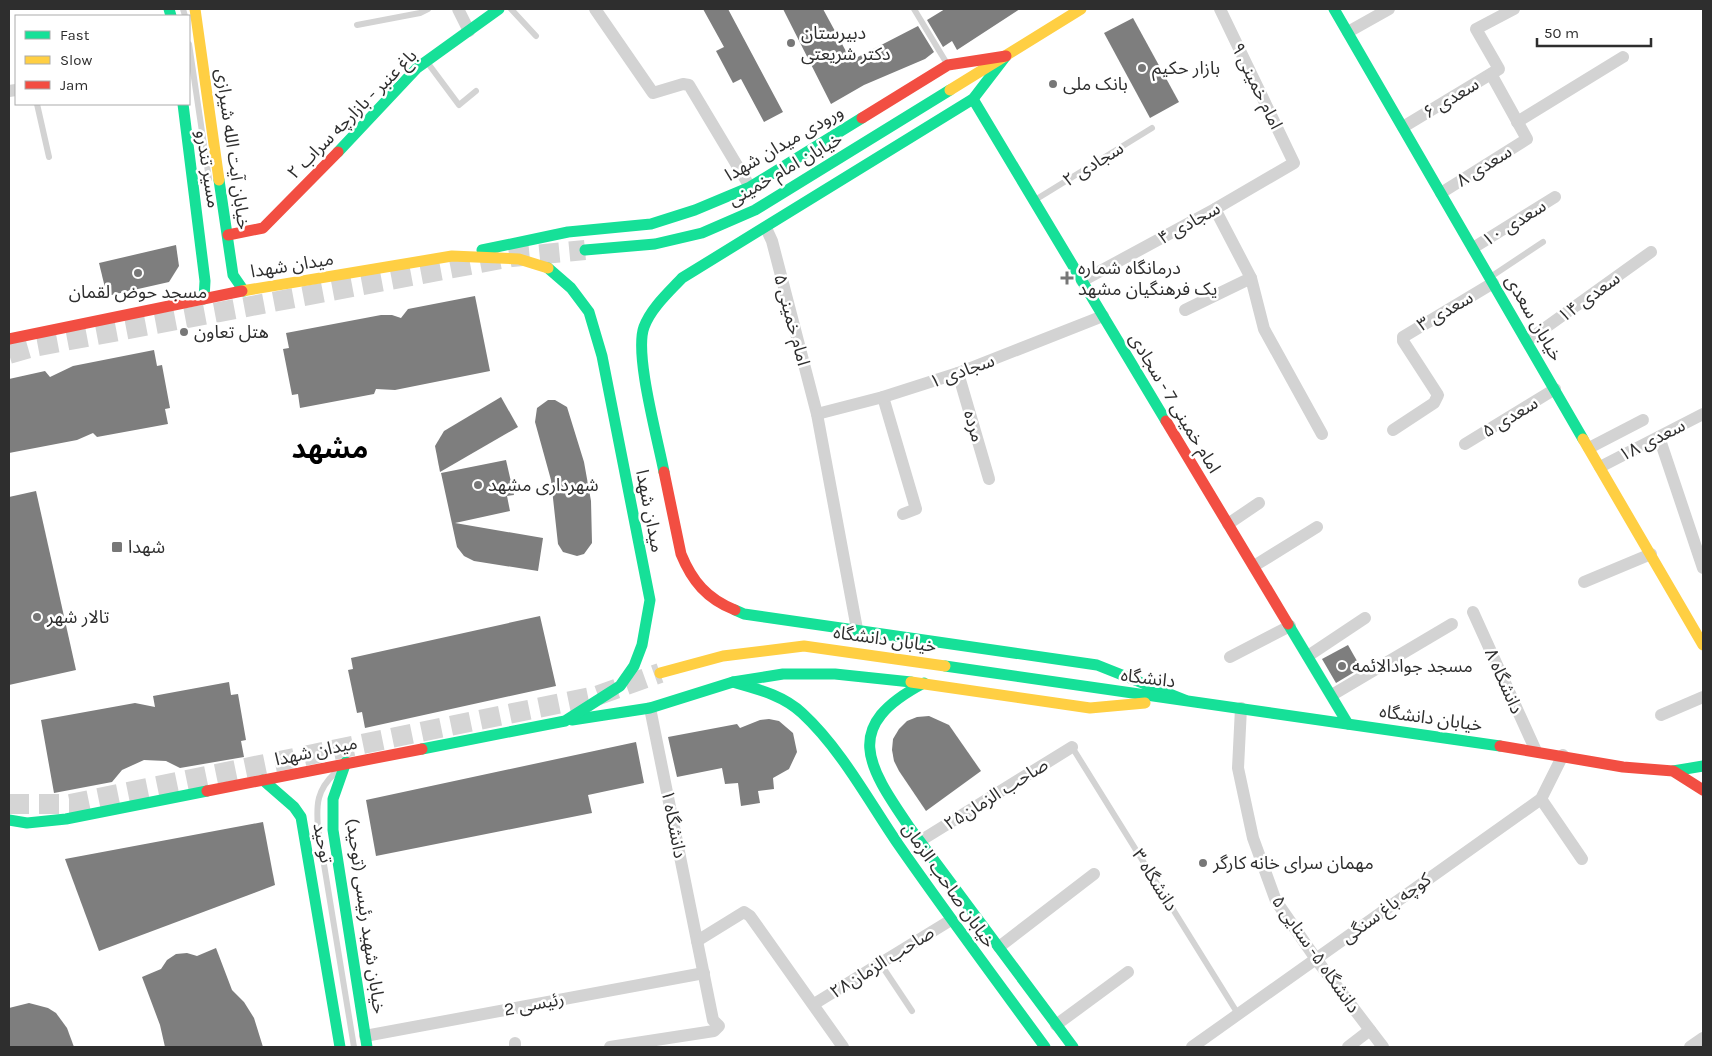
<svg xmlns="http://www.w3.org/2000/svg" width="1712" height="1056" font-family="Karla,'Noto Sans Arabic',sans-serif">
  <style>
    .building { fill: #7e7e7e }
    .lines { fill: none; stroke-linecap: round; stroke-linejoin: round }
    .primary-tunnel { stroke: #d5d5d5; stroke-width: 20; stroke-dasharray: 20 10; stroke-linecap: butt }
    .lane { stroke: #d3d3d3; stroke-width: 6 }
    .street { stroke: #d3d3d3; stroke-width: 12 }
    .fast { stroke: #16e098; stroke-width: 11 }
    .slow { stroke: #ffcf43; stroke-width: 11 }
    .jam { stroke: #f24e42; stroke-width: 11 }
    .poi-dot { fill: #777; stroke: #fff; stroke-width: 2 }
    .labels { text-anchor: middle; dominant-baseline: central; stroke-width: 5; stroke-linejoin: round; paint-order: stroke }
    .poi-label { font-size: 18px; fill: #2e2e2e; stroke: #fff; text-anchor: start }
    .street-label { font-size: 18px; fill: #2e2e2e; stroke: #fff }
    .town-label { font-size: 28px; font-weight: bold; fill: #000; stroke: #fff }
  </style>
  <rect width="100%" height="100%" fill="#fff"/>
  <g class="building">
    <path d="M703,9H728L783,112L764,122L741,79L733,83L716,51L724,47Z"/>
    <path d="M783,9H823L848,55L856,58L918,26L934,52L925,59L864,85L831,104Z"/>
    <path d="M945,9H1020L957,50L952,41L943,47L927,20Z"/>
    <path d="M1133,18L1179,102L1150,118L1104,33Z"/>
    <path d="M176,245L179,266L169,282L107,296L99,263Z"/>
    <path d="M475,296L490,371L395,390L376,389L374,394L300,408L298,394L292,395L283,349L289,348L286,333L381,315H392L401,318L408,309Z"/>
    <path d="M154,350L157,366L162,365L170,408L165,409L168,424L97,437L93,433L77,440L9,453V379L45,371L50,377L73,366Z"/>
    <path d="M501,397L518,427L440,472L435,446L444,431Z"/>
    <path d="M548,400H555L567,407L584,462L591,501L592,543L584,554L577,556L563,552L558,544L551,480L535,422L537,408Z"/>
    <path d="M506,460L514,495L507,496L510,511L455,523L543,538L538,571L474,561L464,556L457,547L441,473Z"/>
    <path d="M36,491L76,670L9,685V497Z"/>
    <path d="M540,616L556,686L365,728L362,712L357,713L348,670L353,669L351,658Z"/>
    <path d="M1348,645L1361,668L1336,683L1322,659Z"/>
    <path d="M229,682L231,695L238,694L246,740L241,741L244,757L180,768L166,761L144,760L122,770L112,782L54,793L41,720L135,703L155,707L153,696Z"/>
    <path d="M929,716L949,725L981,771L926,811L899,771L894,761L892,750L893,739L899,729L907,721L917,717Z"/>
    <path d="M769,719L779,721L793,733L797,752L789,769L773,778L774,789L758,791L760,803L741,806L738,783L725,784L722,768L677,777L668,737L737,724L740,728L760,720Z"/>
    <path d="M636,742L644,783L588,795L592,813L376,856L366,800Z"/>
    <path d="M263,822L275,885L99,951L65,859Z"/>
    <path d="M216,948L232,990L244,1002L254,1018L263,1047H165L160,1025L142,977L161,969L167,960L176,954L187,953L197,956Z"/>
    <path d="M29,1003L48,1008L56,1013L67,1028L74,1047H9V1008Z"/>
  </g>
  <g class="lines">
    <g class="primary-tunnel">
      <path d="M9,354L33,347L512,257L585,250"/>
      <path d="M9,804H70L596,696L660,673"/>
    </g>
    <g class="lane">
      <path d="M183,9L185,16"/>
      <path d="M511,9L536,36"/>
      <path d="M914,9L946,62"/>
      <path d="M357,25L420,13L428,9"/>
      <path d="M189,44L209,179"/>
      <path d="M427,62L459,105L476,91"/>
      <path d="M37,104L49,157"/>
      <path d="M1035,200L1152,128"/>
      <path d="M1492,276L1543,242"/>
      <path d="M1072,747L1238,1014"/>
      <path d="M335,773C317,790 316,804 318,828L354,1047"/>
      <path d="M880,963L912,1011"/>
    </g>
    <g class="street">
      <path d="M458,9L469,31"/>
      <path d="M595,9L653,93L683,84L689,85L750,187"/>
      <path d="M1348,32L1389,9"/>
      <path d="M9,91L16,90"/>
      <path d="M1517,122L1623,57"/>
      <path d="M1403,127L1499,69L1476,29L1514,9"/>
      <path d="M1441,193L1527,139L1491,74"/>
      <path d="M1215,209L1251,278L1264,329L1322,434"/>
      <path d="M766,228L772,241L817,414L857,629"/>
      <path d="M1473,248L1555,197"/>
      <path d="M1082,281L1215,209L1294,163L1220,9"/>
      <path d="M1185,310L1251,278"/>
      <path d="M1527,341L1651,252"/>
      <path d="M958,373L989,479"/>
      <path d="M883,397L916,509L903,514"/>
      <path d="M817,414L883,397L958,373L1103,316"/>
      <path d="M1393,430L1434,403L1438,395L1403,341V337L1493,283"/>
      <path d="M1659,437L1703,568"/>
      <path d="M1465,444L1555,389"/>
      <path d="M1589,448L1643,420"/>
      <path d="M1600,467L1703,414"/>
      <path d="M1228,524L1259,503"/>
      <path d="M1254,566L1317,527"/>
      <path d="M1584,582L1651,554"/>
      <path d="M1473,612L1536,751"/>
      <path d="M1308,656L1365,618"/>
      <path d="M1230,657L1290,626"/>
      <path d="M1332,695L1452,624"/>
      <path d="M1241,708L1238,768L1253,838L1276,901L1316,959L1383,1047"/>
      <path d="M1661,715L1703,697"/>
      <path d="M1541,799L1582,859"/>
      <path d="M920,841L1072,747"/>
      <path d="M697,941L744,912L750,916L843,1047"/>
      <path d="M999,947L1094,874"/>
      <path d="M814,1004L951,920"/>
      <path d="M1056,1025L1128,972"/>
      <path d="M365,1036L704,973"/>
      <path d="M515,1043V1047"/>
      <path d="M610,1047L714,1031L719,1026L713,1020L650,708"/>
      <path d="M1192,1047L1541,799L1563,755"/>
      <path d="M1348,1047L1370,1030"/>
      <path d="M1690,1047L1703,1038"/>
    </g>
    <g class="fast">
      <path d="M169,9L171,16"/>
      <path d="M1334,9L1583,439"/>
      <path d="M973,99L1166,421"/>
      <path d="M183,104L205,281L204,299"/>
      <path d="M338,152L417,68L499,9"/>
      <path d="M219,180L233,275L244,291"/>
      <path d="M482,250L568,232L651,224L695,210L750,187L862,118"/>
      <path d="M585,250L655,244L702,233L755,210L950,90"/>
      <path d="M664,472C658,440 634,354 644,327C651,308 669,292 682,278L973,99L1006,56"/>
      <path d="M735,610L744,614L1097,665L1185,700"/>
      <path d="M1288,624L1348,724"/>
      <path d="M945,666L1500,746"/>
      <path d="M733,682C757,689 783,695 802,713C841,749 868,800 898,844C946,913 996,980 1045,1047"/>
      <path d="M924,683C842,726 866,764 910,828L1073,1047"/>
      <path d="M572,720L650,708L733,682L783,674H835L911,682"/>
      <path d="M422,749L565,721L620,686L634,666L642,645L650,600L602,356L589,312L571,288L548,268"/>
      <path d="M346,762L333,799V830L367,1047"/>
      <path d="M1673,771L1703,766"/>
      <path d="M263,780L294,807L301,817L340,1047"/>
      <path d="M9,820L27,823L66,819L207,791"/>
    </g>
    <g class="slow">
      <path d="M195,9L219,180"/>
      <path d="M950,90L1081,9"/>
      <path d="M242,291L452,256L519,259L548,268"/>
      <path d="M1583,439L1703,645"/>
      <path d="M660,673L723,656L804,646L945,666"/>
      <path d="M911,682L1090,708L1145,703"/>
    </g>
    <g class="jam">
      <path d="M862,118L948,65L1006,56"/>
      <path d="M228,235L263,228L338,152"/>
      <path d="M9,339L242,291"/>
      <path d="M1166,421L1288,624"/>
      <path d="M664,472L681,554C692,581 707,599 735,610"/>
      <path d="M1500,746L1623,767L1673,771L1703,790"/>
      <path d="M207,791L422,749"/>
    </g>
  </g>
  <g class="poi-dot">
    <circle cx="791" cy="43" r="5"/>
    <circle cx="1142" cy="68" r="5"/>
    <circle cx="1053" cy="84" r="5"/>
    <circle cx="138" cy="273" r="5"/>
    <path d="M1064.5 270.5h5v5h5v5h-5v5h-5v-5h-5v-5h5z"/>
    <circle cx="184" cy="332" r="5"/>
    <circle cx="478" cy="485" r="5"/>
    <rect x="111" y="541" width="12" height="12" rx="2.5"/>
    <circle cx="37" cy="617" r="5"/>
    <circle cx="1342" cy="666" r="5"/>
    <circle cx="1203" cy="863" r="5"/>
  </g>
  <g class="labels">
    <g class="poi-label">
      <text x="801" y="33">دبیرستان<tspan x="801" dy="21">دکتر شریعتی</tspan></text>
      <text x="1152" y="68">بازار حکیم</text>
      <text x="1063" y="84">بانک ملی</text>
      <text x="1078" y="268">درمانگاه شماره<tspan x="1078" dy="21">یک فرهنگیان مشهد</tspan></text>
      <text x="138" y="292" text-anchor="middle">مسجد حوض لقمان</text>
      <text x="194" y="332">هتل تعاون</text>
      <text x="488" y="485">شهرداری مشهد</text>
      <text x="128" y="547">شهدا</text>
      <text x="47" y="617">تالار شهر</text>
      <text x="1352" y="666">مسجد جوادالائمه</text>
      <text x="1213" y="863">مهمان سرای خانه کارگر</text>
    </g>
    <g class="street-label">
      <text transform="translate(1257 86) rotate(64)">امام خمینی ۹</text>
      <text transform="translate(1451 98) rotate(-31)">سعدی ۶</text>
      <text transform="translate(352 114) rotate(-45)">باغ عنبر - بازارچه سراب ۲</text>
      <text transform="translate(784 143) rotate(-30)">ورودی میدان شهدا</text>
      <text transform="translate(233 149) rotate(82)">خیابان آیت الله شیرازی</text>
      <text transform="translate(1093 164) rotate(-32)">سجادی ۲</text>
      <text transform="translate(1484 166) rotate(-32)">سعدی ۸</text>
      <text transform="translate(208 169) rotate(81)">مسیر تندرو</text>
      <text transform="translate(785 169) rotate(-30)">خیابان امام خمینی</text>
      <text transform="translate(1189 223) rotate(-29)">سجادی ۴</text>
      <text transform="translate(1514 223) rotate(-32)">سعدی ۱۰</text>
      <text transform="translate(292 265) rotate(-9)">میدان شهدا</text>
      <text transform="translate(1589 297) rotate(-36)">سعدی ۱۴</text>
      <text transform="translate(1445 311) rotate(-30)">سعدی ۳</text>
      <text transform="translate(1534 318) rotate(60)">خیابان سعدی</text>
      <text transform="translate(792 320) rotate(75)">امام خمینی ۵</text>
      <text transform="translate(962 371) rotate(-20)">سجادی ۱</text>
      <text transform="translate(1175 403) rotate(59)">امام خمینی 7 - سجادی</text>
      <text transform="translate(1510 417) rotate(-31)">سعدی ۵</text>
      <text transform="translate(974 426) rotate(74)">مرده</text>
      <text transform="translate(1652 440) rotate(-27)">سعدی ۱۸</text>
      <text transform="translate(650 511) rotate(79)">میدان شهدا</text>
      <text transform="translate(885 639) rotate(8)">خیابان دانشگاه</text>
      <text transform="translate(1148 678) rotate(7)">دانشگاه</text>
      <text transform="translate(1504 681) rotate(66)">دانشگاه ۸</text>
      <text transform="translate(1431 718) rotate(8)">خیابان دانشگاه</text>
      <text transform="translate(316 751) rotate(-12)">میدان شهدا</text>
      <text transform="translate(996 794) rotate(-32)">صاحب الزمان۲۵</text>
      <text transform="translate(674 824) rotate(79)">دانشگاه ۱</text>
      <text transform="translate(323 843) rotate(79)">توحید</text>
      <text transform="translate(1155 880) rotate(58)">دانشگاه ۳</text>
      <text transform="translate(949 885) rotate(55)">خیابان صاحب الزمان</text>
      <text transform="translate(1386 908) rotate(-36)">کوچه باغ سنگی</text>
      <text transform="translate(366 916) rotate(82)">خیابان شهید رئیسی (توحید)</text>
      <text transform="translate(1316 954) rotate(55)">دانشگاه ۵- سنایی ۵</text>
      <text transform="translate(882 962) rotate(-32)">صاحب الزمان۲۸</text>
      <text transform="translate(534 1004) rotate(-11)">رئیسی 2</text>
    </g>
    <g class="town-label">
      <text x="330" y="448">مشهد</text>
    </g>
  </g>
  <rect width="1712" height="1056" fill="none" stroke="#2e2e2e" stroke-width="20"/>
  <rect x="15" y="15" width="175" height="90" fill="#ffffff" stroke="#ababab"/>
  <rect x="25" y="31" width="25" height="8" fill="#16e098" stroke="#ababab"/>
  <text x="60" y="40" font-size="15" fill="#2e2e2e">Fast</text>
  <rect x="25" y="56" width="25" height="8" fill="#ffcf43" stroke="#ababab"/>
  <text x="60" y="65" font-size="15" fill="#2e2e2e">Slow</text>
  <rect x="25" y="81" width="25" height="8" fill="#f24e42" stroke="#ababab"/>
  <text x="60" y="90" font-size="15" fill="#2e2e2e">Jam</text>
  <path d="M1537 38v8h114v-8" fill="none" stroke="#2e2e2e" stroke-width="2.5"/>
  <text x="1544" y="38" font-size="15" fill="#2e2e2e" stroke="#ffffff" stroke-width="4" paint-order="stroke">50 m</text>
</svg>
